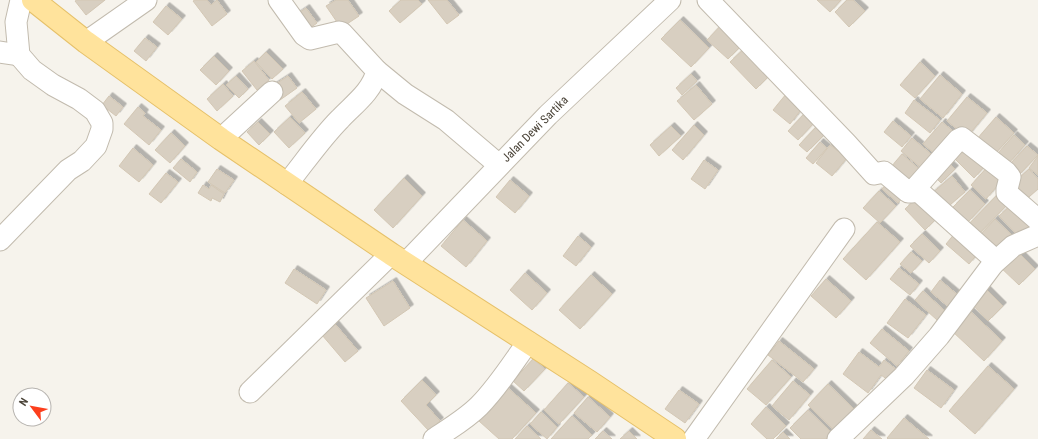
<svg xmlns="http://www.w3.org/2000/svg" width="1038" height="439" font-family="'Roboto Condensed',sans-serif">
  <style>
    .building { fill: #d8cfc1; stroke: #d3c7b4; filter: url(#shadow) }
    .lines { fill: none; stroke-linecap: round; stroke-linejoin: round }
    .minor-casing { stroke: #c2bbae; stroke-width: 23 }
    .major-casing { stroke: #e6c16a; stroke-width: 24 }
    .minor { stroke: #fff; stroke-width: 21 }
    .major { stroke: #ffe39c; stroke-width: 22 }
    .labels { text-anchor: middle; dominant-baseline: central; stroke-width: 3; stroke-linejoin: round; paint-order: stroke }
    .street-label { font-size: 12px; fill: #4b4439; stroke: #fff }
  </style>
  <defs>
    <filter id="shadow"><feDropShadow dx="3.5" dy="-3.5" stdDeviation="0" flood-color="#0004"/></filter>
  </defs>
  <rect width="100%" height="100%" fill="#f6f3ec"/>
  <g class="building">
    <path d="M77,0H105L86,15L75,1Z"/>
    <path d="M195,0H207L211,5L217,0L227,14L212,26L193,1Z"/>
    <path d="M336,0H348L359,16L341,28L326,6Z"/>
    <path d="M401,0H418L422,4L400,23L389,11Z"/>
    <path d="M428,0H447L459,15L447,24Z"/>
    <path d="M817,0H841L830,12Z"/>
    <path d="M847,0H853L865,11L849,27L835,12Z"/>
    <path d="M166,6L182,19L168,35L153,22Z"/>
    <path d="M306,8L317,23L305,32L293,17Z"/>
    <path d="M680,20L709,48L691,67L661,39Z"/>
    <path d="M724,22L745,42L728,59L707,40Z"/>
    <path d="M145,38L157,47L146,61L134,51Z"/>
    <path d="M748,45L773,72L756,89L730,62Z"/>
    <path d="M266,52L283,69L272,79L256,62Z"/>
    <path d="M214,56L229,71L216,85L200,70Z"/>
    <path d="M254,61L269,80L257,90L242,71Z"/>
    <path d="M920,62L935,76L915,98L900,85Z"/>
    <path d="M691,74L697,81L682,95L676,88Z"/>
    <path d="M940,75L962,94L943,118L920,99Z"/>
    <path d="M236,76L248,89L239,98L226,85Z"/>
    <path d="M288,76L297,88L280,100L271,87Z"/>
    <path d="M223,84L233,96L217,111L207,99Z"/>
    <path d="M696,85L712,104L694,120L677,101Z"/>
    <path d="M302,92L316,109L299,123L285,106Z"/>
    <path d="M787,93L804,106L790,124L773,110Z"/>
    <path d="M109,96L123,107L116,116L102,105Z"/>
    <path d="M967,97L987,113L967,137L947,121Z"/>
    <path d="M914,100L940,120L930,133L905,113Z"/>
    <path d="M138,107L145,113L143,116L161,130L149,145L124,124Z"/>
    <path d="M804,114L814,123L798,140L788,131Z"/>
    <path d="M290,117L305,133L289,148L274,132Z"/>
    <path d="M996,117L1014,133L994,155L977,139Z"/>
    <path d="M893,121L911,136L902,147L884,132Z"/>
    <path d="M258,122L270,134L259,145L247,132Z"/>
    <path d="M942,122L959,136L940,158L923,144Z"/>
    <path d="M694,125L704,135L683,160L672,150Z"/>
    <path d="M671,126L681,136L659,156L650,145Z"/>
    <path d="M816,127L824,135L807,152L799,145Z"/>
    <path d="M171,133L185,146L170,163L155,150Z"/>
    <path d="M1014,135L1025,145L1009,163L998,153Z"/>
    <path d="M912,138L937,159L926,172L901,151Z"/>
    <path d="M820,142L827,148L813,164L806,158Z"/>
    <path d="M963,143L986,165L974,178L951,155Z"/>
    <path d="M830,145L847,158L832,176L816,163Z"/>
    <path d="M1027,146L1038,155L1018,176L1008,166Z"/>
    <path d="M133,148L153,165L139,182L119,166Z"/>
    <path d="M902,154L925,174L914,187L891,167Z"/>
    <path d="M1038,156V175L1029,168Z"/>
    <path d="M181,159L197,172L190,182L173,168Z"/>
    <path d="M704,160L718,170L705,189L691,179Z"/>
    <path d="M947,162L955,169L941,183L934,176Z"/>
    <path d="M990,164L1005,177L986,199L971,185Z"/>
    <path d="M217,169L234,180L225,193L208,182Z"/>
    <path d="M1029,169L1038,179V189L1022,203L1008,188Z"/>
    <path d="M166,173L178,182L161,203L149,194Z"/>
    <path d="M952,176L965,192L943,211L930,195Z"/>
    <path d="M404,178L422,196L393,228L374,210Z"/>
    <path d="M510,180L529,196L515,213L496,197Z"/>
    <path d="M890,180L906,194L898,203L882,189Z"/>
    <path d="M203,185L209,189L211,185L224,194L220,202L212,198L211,201L198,193Z"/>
    <path d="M970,190L985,204L968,222L953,207Z"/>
    <path d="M879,191L896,206L880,223L863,208Z"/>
    <path d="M1000,192L1010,202L974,239L964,229Z"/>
    <path d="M920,195L940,215L925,230L905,209Z"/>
    <path d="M1012,204L1036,228L1023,241L999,216Z"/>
    <path d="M995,219L1016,239L999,256L979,236Z"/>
    <path d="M463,220L487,241L466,267L441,246Z"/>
    <path d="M877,222L900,242L866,280L843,259Z"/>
    <path d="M956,232L979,252L969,264L946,244Z"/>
    <path d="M922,234L940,251L929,263L910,246Z"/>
    <path d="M578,236L591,247L576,266L563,256Z"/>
    <path d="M1013,247L1035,269L1019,285L997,264Z"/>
    <path d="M911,252L922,261L911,273L900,264Z"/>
    <path d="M899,268L919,284L910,295L890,279Z"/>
    <path d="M294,269L326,290L317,304L285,283Z"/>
    <path d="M525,273L547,293L532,310L510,290Z"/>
    <path d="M591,275L612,294L580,329L559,310Z"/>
    <path d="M826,279L851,301L836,318L811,296Z"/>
    <path d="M940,280L959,296L950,308L931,292Z"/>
    <path d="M393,281L410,308L384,326L366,298Z"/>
    <path d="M985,288L1003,306L988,321L970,302Z"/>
    <path d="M923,291L945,311L937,320L915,300Z"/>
    <path d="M905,299L926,315L908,338L887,323Z"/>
    <path d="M970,311L1002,341L984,361L952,331Z"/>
    <path d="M335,324L358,351L345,362L322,335Z"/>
    <path d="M882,329L909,351L897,366L870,343Z"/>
    <path d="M779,341L814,369L803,382L768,355Z"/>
    <path d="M859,352L879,367L884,360L897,370L888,380L881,375L868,393L843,374Z"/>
    <path d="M533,359L545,369L524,391L513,381Z"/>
    <path d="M772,360L791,377L766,405L747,389Z"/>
    <path d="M988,366L1014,389L975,434L949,411Z"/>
    <path d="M927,370L954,390L941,408L914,388Z"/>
    <path d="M422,380L436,395L426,405L440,421L429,431L401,401Z"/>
    <path d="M793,381L810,395L789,420L772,406Z"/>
    <path d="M568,383L584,397L559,424L544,410Z"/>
    <path d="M828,384L855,410L835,431L808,405Z"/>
    <path d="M508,388L536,413L512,439H499L479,421Z"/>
    <path d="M679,390L699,404L685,423L665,409Z"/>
    <path d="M588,397L610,417L597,432L574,413Z"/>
    <path d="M766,407L786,426L773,439H767L751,424Z"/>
    <path d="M808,410L832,433L826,439H801L790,428Z"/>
    <path d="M541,412L557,427L547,439L530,424Z"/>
    <path d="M572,416L592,435L588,439H551Z"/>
    <path d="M904,418L929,439H888L887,438Z"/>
    <path d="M527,426L541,439H515Z"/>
    <path d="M871,430L882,439H863Z"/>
    <path d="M603,431L612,439H595Z"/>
    <path d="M629,431L637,439H620Z"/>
    <path d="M783,432L790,439H776Z"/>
  </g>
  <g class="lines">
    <g class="minor-casing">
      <g id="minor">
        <path d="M279,0L304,35L310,39L339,32L342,33L377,71C372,92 353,105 340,119C321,138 304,163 287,184"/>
        <path d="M708,0L846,143L874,174L884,172L908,192H912L958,140L962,138L1006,172L1010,177L1007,189V193L1038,220"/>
        <path d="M86,42L146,0"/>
        <path d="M0,52L19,55"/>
        <path d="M377,71L405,94L446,120L499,165"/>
        <path d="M221,139L272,92"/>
        <path d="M0,240L68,170L82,161L96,146L102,129V123L95,111L79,99L53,85L32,70L19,55L16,22L21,0"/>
        <path d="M406,263L548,115L670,0"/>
        <path d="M993,264L1013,246L1038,235"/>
        <path d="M250,392L391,254"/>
        <path d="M434,439C449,429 466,419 479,406C498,387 512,364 528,342"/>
        <path d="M694,439L844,229"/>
        <path d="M838,439L904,376L939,336L993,264V258L915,188"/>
      </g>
    </g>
    <g class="major-casing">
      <path id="major" d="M33,0L86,42L221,139L391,254L590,382L675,439"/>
    </g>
    <use href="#minor" class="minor"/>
    <use href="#major" class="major"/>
  </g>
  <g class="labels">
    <g class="street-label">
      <text transform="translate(535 129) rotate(-45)">Jalan Dewi Sartika</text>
    </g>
  </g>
  <g transform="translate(32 407) rotate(302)"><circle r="19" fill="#ffffff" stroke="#b7b4b0"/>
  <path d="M0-3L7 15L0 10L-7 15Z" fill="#fc3f1d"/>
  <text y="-6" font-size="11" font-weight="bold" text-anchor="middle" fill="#4b4439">N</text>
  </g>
</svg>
